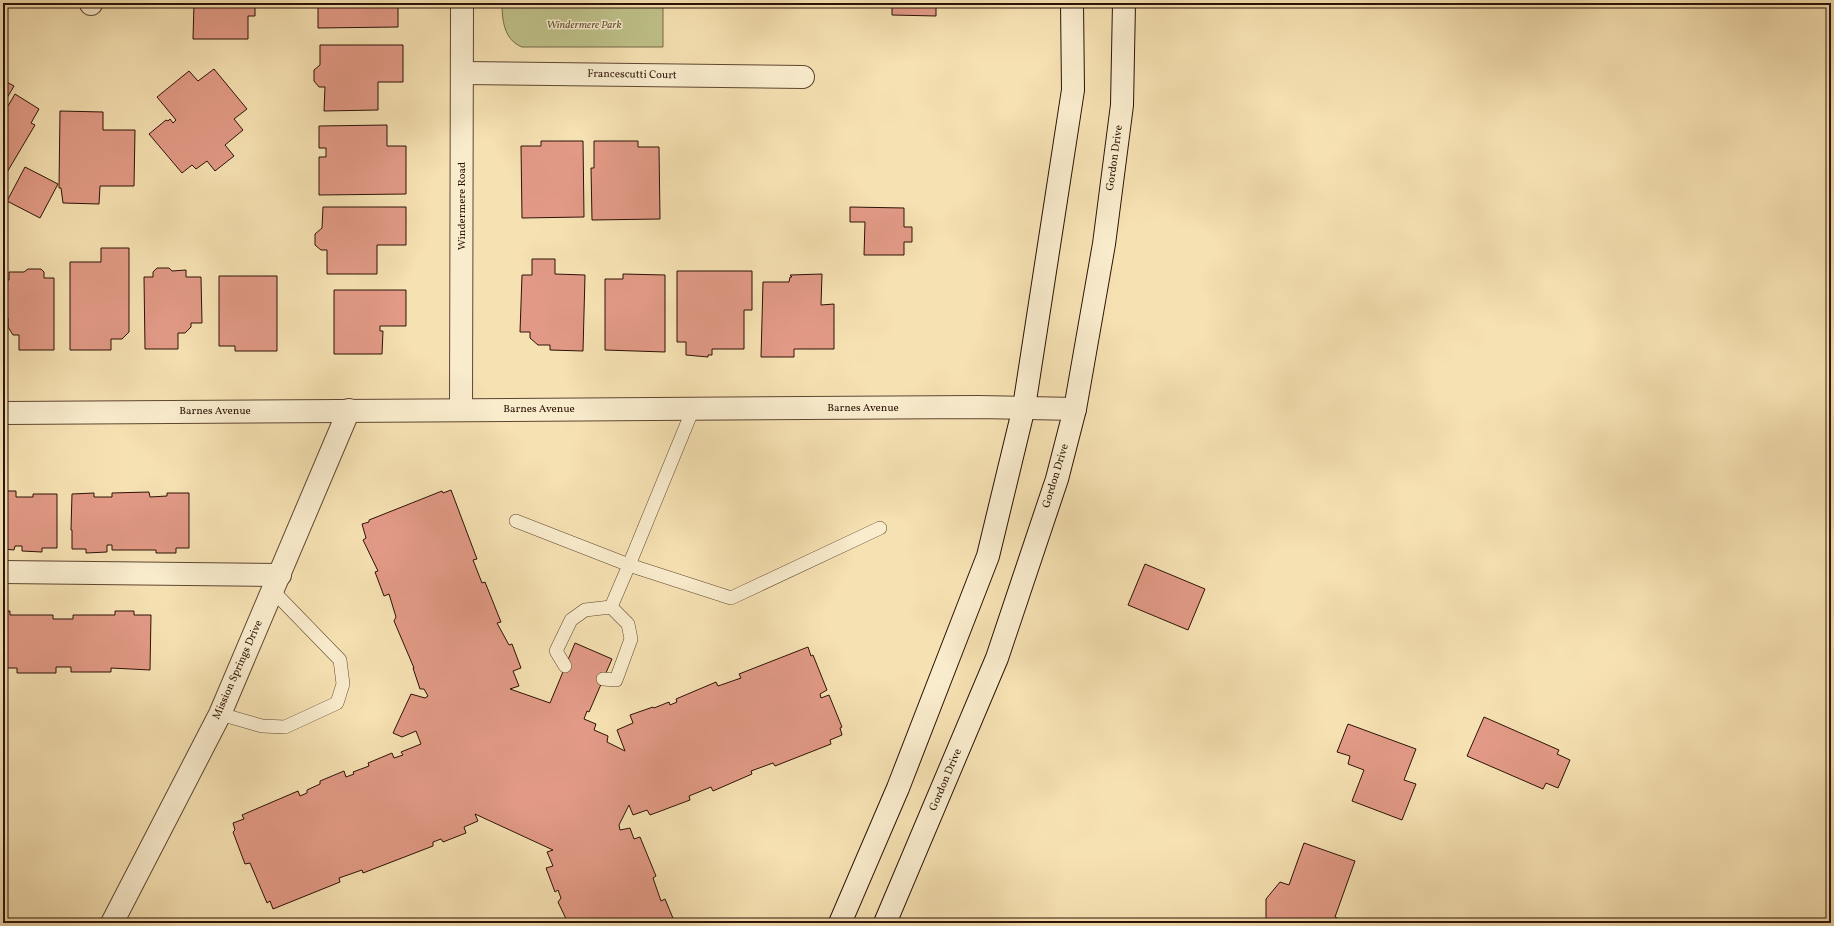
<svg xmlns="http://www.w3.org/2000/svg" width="1834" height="926" font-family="Vollkorn,serif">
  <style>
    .green { fill: #bfc28a; stroke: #766a48 }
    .building { fill: #e29a86; stroke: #2c1206 }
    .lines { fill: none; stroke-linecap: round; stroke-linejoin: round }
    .lane-casing { stroke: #5e4631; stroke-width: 14 }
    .street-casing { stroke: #5e4631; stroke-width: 24 }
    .secondary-casing { stroke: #2c1206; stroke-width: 24 }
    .lane { stroke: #f9eccd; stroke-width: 13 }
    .street { stroke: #f9eccd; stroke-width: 22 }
    .secondary { stroke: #f9eccd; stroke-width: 22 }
    .labels { text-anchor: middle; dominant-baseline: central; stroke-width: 3; stroke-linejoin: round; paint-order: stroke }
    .park-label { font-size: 11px; font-style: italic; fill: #5f5034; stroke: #f9eccd }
    .street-label { font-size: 11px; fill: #2c1206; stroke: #f9eccd }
  </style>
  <rect width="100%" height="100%" fill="#f6e1b2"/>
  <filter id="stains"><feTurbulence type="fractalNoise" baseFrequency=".005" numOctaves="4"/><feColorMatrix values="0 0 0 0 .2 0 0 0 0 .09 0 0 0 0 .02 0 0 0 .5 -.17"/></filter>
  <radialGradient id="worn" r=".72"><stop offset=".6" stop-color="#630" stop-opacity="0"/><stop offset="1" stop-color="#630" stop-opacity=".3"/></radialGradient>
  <path class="green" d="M502,3H663V47H522C504,40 502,20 502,3Z"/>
  <g class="building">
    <path d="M194,3H255V16H248V39H193Z"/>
    <path d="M318,3H405V6H398V27L318,28Z"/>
    <path d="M892,3H936V16L892,15Z"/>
    <path d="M320,45H403V82H378V110L324,111L325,87H319L314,81V70L320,65Z"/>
    <path d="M214,69L247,109L234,119L243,130L225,145L234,156L215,171L207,161L196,169L192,165L182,173L149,134L166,120L168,121L170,119L173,123L176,120L157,97L189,71L198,81Z"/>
    <path d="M3,80L14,86L4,103L8,106L15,94L39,109L31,123L35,125L6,174H3Z"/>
    <path d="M60,111L103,112V130H135L134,186H100L99,204L63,203L61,188H59Z"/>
    <path d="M387,125V146H406V194L319,195V157H326V148H319V126Z"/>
    <path d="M541,141H583L584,217L522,218L521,146H541Z"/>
    <path d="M594,141H638V147H659L660,219L592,220L591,168H594Z"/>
    <path d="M25,167L58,184L40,218L7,201Z"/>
    <path d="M323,207H406V245H377V274H327V250H321L315,245V234L322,228Z"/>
    <path d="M850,207L904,208V227H912V242H904V255H864L865,222H850Z"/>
    <path d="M101,248H129V332L122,339H111V350H70V262H101Z"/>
    <path d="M532,259H555V274L585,275L583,351L550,350V345H538L530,338V332H520L522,275H532Z"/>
    <path d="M157,268H169L172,271L186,270V277H201L202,323H191V327L185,333H178V349H145L144,277H153V272Z"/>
    <path d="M28,269H41L44,272V278H54V350H19V335H13L8,327V318H3V280H9V272H24Z"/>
    <path d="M677,271H752V310H744V349H712V355H708V357L686,355V342H677Z"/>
    <path d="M623,274L665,275V352L605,350V279H623Z"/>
    <path d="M822,274L821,305L834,304V349H794V357H761L763,282H789L790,277H792L790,275Z"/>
    <path d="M219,276H277V351H235V346H219Z"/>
    <path d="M334,290H406V326H380V331H383L382,354H334Z"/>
    <path d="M451,490L477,559L473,560L482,583L485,582L501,622L497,623L509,645L512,644L521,668L513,671L519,686L510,689L550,703L575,643L612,659L589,712L587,711L584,719L596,724L594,730L608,736L607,742L625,751L617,730L633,723L630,715L653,707L654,708L669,702L670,705L677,702L676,699L716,682L718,686L741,678L739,674L808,647L811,656L813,655L827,690L820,694L821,698L829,695L842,727L840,728L842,735L830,740L831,744L775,766L773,763L751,771L752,774L713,791L711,787L689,796L690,800L650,815L647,810L633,815L629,805L619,825L620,830L630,828L634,839L640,837L656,876L653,878L661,901L665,899L675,923H568L558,902L561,898L558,890L555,892L546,868L553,866L547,852L553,850L475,814L478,821L464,827L466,833L443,842L441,839L433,842V846L363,873L362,870L339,878L340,882L273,909L270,901L267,903L250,863L245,864L233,832L235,830L233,823L244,819L242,815L298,791L300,796L307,793V790L320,784V781L344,771L346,777L354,774L353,772L369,766L368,763L392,753L394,758L403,755L401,752L421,744L416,731L402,737L393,733L411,694L425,698L428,696L424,689H420L413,668H414L394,621L396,617L389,594L384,596L375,572L378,571L363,540L366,538L362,524L369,522V520L442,491L443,493Z"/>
    <path d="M3,491H16V497H33V494H57V548H42V552L22,551V546H15L14,550L3,549Z"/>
    <path d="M149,492L150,497L167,496V493H189V548H176V553H156V550H112V545H107V552L86,553V549H72V530H71L72,494L94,493V497H112V493Z"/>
    <path d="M1145,564L1205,589L1188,630L1128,605Z"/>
    <path d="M3,611H10V615H53V619H73V615H115V611H134V615H151L150,670L111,668V672H71V667H56V673H17V668H3Z"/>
    <path d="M1484,717L1559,750L1557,754L1570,760L1558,788L1546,783L1543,789L1467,756Z"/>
    <path d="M1348,724L1416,749L1404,780L1416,784L1402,820L1352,801L1364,770L1348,764L1350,756L1337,752Z"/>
    <path d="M1304,843L1355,861L1335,917L1341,920L1339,923L1266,922V899L1280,882L1289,885Z"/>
  </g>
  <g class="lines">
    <g class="lane-casing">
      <g id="lane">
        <path d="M693,409L629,565L731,598L880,528"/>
        <path d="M516,521L629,565L611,607L628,624L631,639L616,680L603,679"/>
        <path d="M565,666L556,651L571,620L585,610L611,607"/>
        <path d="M220,714L262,726L285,727L337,703L343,684L340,660L273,591"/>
      </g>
    </g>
    <g class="street-casing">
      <g id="street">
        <path d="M91,3V4"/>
        <path d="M462,73L803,77"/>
        <path d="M461,410L462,3"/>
        <path d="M3,413L978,407L1075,409"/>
        <path d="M3,572L280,575"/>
        <path d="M112,923L220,714L349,410"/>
      </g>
    </g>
    <g class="secondary-casing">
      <g id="secondary">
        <path d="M840,923L898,788L988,556L1024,407L1073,90L1072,3"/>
        <path d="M885,923L997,658L1057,479L1075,409L1104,244L1122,105L1124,3"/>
      </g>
    </g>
    <use href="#lane" class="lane"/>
    <use href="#street" class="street"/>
    <use href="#secondary" class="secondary"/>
  </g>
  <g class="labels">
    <g class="park-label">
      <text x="584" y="25">Windermere Park</text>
    </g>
    <g class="street-label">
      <text transform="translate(632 75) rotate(1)">Francescutti Court</text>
      <text transform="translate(1115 158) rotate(-82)">Gordon Drive</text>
      <text transform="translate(462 206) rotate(-90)">Windermere Road</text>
      <text x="863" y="408">Barnes Avenue</text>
      <text x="539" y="409">Barnes Avenue</text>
      <text x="215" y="411">Barnes Avenue</text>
      <text transform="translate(1056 476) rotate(-73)">Gordon Drive</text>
      <text transform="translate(238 670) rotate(-66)">Mission Springs Drive</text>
      <text transform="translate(946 780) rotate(-67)">Gordon Drive</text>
    </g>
  </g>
  <rect width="1834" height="926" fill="none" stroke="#f6e1b2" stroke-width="16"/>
  <rect x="4" y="4" width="1826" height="918" fill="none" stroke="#2c1206" stroke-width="2"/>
  <rect x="8" y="8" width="1818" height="910" fill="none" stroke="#2c1206"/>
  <rect width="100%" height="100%" filter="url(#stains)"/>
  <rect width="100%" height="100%" fill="url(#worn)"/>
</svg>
